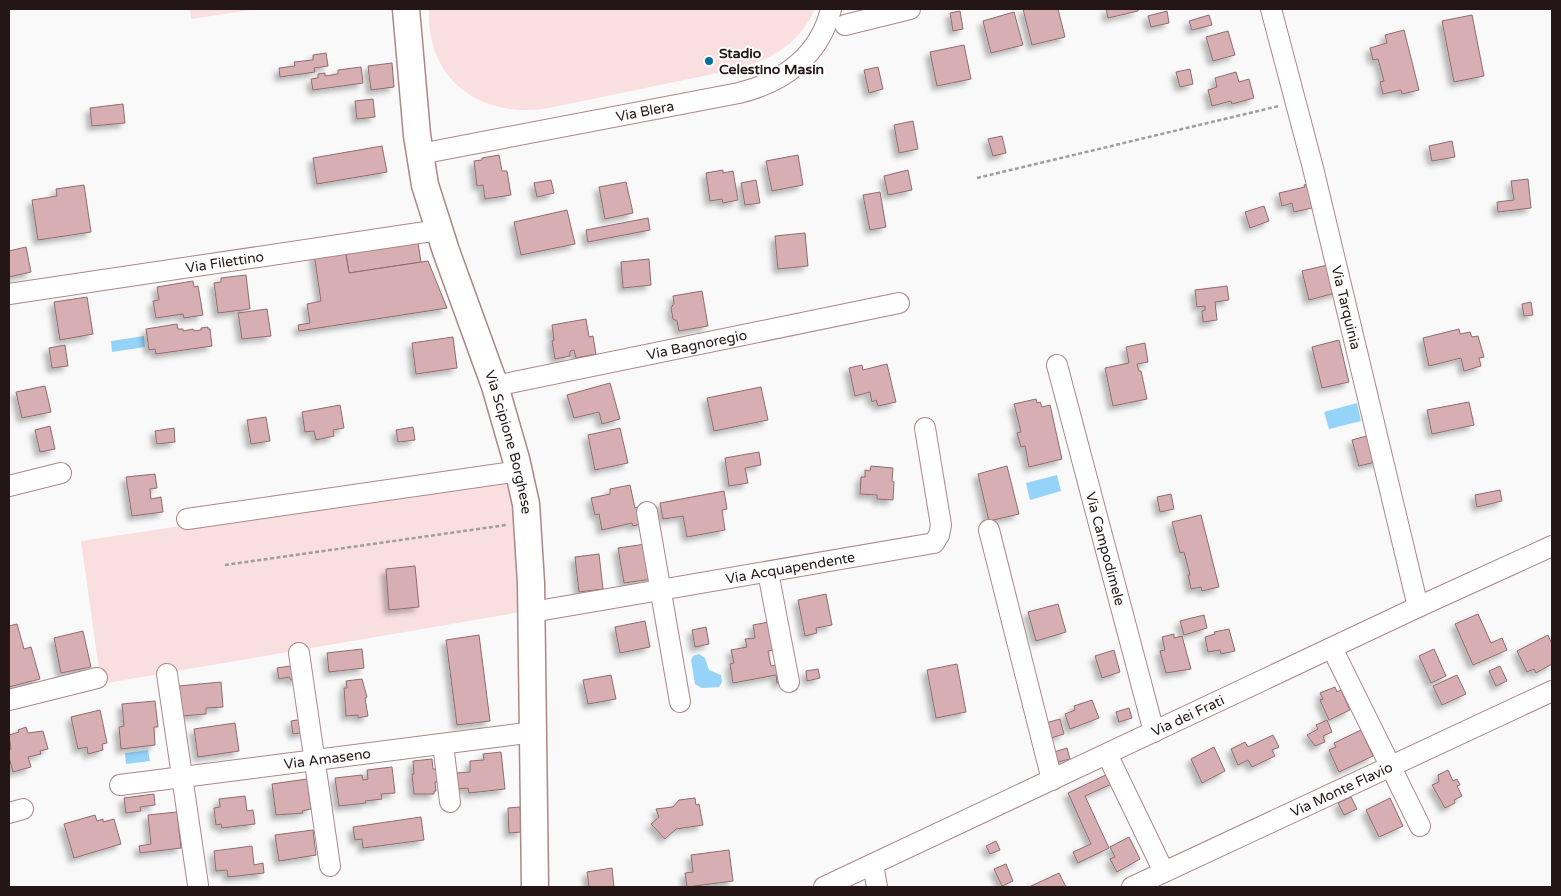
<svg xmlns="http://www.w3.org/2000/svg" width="1561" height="896" font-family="'Varela Round',sans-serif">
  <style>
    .green { fill: #fadfe1 }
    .water { fill: #95d3f8 }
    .building { fill: #d7afb2; stroke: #906b6f; filter: url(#shadow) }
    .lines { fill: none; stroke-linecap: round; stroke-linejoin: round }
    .minor-casing { stroke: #ac8689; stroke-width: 22 }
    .major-casing { stroke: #ac8689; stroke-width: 29 }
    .path { stroke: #a29d9d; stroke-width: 2.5; stroke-dasharray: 4 2.5; stroke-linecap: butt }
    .minor { stroke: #fff; stroke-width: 20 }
    .major { stroke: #fff; stroke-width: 26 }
    .poi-dot { fill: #026f9b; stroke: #fff; stroke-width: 2 }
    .labels { text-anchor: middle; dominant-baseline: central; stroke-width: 4; stroke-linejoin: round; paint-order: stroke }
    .poi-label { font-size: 14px; font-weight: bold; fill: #241617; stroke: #fff; text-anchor: start }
    .street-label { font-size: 14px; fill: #241617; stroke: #fff }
  </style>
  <defs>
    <filter id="shadow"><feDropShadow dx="-4.5" dy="4.5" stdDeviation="2.5" flood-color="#0004"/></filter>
  </defs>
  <rect width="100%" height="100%" fill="#f9f9f9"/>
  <g class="green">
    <path d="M190,9H258L191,19Z"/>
    <path d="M429,9H815C800,42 775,57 742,68L544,109C478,117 426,79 429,9Z"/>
    <path d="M513,476L521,612L101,684L81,541Z"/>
  </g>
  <g class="water">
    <path d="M144,336L145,347L112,352L111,341Z"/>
    <path d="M1357,403L1361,421L1329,429L1324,412Z"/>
    <path d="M1057,475L1061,491L1030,500L1026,483Z"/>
    <path d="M699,654L705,658L709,670L721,675L722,682L719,687L702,688L695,684L691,660L693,656Z"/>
    <path d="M148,750L150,761L126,764L125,753Z"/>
  </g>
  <g class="building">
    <path d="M1023,9H1058L1065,37L1032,45Z"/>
    <path d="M1106,9H1138V11L1108,18Z"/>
    <path d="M960,11L963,29L953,31L950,13Z"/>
    <path d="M1167,11L1169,23L1151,27L1148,16Z"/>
    <path d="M1014,12L1023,45L991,53L983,21Z"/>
    <path d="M1209,15L1212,25L1192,30L1189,21Z"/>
    <path d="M1472,15L1484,76L1454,82L1442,21Z"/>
    <path d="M1404,30L1419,90L1402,94L1401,90L1383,94L1380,82L1384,81L1378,59L1373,60L1370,48L1387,43L1385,35Z"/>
    <path d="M1228,31L1235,55L1213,61L1206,37Z"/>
    <path d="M964,45L971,79L937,86L930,52Z"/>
    <path d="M326,53L328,66L314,68L315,72L280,77L279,68L295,66L294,62L313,60V55Z"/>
    <path d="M392,63L394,87L371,90L368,66Z"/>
    <path d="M361,67L363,83L313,90L311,79L318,78V74L325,73V76L338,74V70Z"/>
    <path d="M878,67L883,89L869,93L864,70Z"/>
    <path d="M1190,69L1193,84L1180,87L1176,72Z"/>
    <path d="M1236,72L1239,82L1249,79L1254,98L1232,104L1231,101L1212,106L1208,90L1217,87L1215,78Z"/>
    <path d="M373,99L375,117L357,119L355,101Z"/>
    <path d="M123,104L125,123L92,126L90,108Z"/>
    <path d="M913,121L918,149L899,153L894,125Z"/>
    <path d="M1002,136L1006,153L993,156L988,139Z"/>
    <path d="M1452,141L1455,157L1432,161L1429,146Z"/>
    <path d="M382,146L387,172L317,184L313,158Z"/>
    <path d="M499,155L502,171H507L511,195L485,199L483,185L477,186L474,161L482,160V158Z"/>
    <path d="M798,155L803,185L772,191L766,161Z"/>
    <path d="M723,170V173L733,171L738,200L723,203L722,199L710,201L706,173Z"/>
    <path d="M908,170L912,190L888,195L884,176Z"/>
    <path d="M1528,179L1531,208L1498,212L1497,202L1514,200L1511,181Z"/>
    <path d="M551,180L554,193L537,197L534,183Z"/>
    <path d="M756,180L760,203L745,205L741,183Z"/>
    <path d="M626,182L633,213L605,219L599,187Z"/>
    <path d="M1313,182L1317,196L1310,197L1312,208L1294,212L1292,203L1282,206L1279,193L1305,187L1304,185Z"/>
    <path d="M84,185L91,232L38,240L32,200L57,196L56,189Z"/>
    <path d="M880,192L886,227L870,230L863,195Z"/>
    <path d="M1264,206L1269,221L1250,228L1245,212Z"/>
    <path d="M567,210L575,244L521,255L514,222Z"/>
    <path d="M648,218L650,230L588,242L586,230Z"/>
    <path d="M805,233L808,266L778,269L775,236Z"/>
    <path d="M418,243L421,262L349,273L346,254Z"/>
    <path d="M26,247L31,272L9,277V251Z"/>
    <path d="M345,249L349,273L428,261L447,308L299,331L298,325L310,323L307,304L321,301L314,254Z"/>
    <path d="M649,259L651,285L623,288L621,262Z"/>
    <path d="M1332,264L1339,292L1309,300L1302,271Z"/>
    <path d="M246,275L250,309L218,313L214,283L221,282V278Z"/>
    <path d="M193,281L194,287L198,286L203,315L184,318L183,314L156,318L153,301L159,300L157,287Z"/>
    <path d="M1227,286L1229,300L1215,302L1217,320L1203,322L1202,311L1205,310V306L1197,307L1195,290Z"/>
    <path d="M702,291L708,326L679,331L677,321L673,319L671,308L674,303L673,296Z"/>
    <path d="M87,297L93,334L60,340L54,302Z"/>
    <path d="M1531,302L1533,315L1524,316L1522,304Z"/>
    <path d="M267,309L271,336L242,339L238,313Z"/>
    <path d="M586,319L589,337L593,336L596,354L576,358L574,350L570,351V356L555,359L552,341L554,340L552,325Z"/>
    <path d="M177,324L178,329H183V331L193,329L194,331L201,330V328L208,327V329H210L212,346L156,354L155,349L149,350L146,329Z"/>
    <path d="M1459,329L1460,334L1470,332L1472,337L1478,336L1484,357L1479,358L1481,366L1464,371L1461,358L1429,366L1423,338Z"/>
    <path d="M453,337L457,368L416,374L412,343Z"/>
    <path d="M1339,340L1349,382L1322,388L1312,347Z"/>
    <path d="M1145,343L1148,362L1137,364L1139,371H1141L1147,399L1113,406L1105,368L1129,363L1126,347Z"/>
    <path d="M65,345L68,366L52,368L49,348Z"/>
    <path d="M887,364L896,402L878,406L876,400L872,402L870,392L855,396L849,368L862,365L863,370Z"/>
    <path d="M610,383L620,419L602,424L599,412L574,418L567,395Z"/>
    <path d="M45,386L51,412L22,418L16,392Z"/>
    <path d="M761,387L768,420L714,431L707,398Z"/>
    <path d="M1036,399L1037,403L1040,402L1042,407L1050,405L1062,459L1029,467L1025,446L1021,447L1017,433L1021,432L1014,404Z"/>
    <path d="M1469,402L1474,425L1432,434L1427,410Z"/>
    <path d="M340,405L344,428L333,430L334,436L316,440L314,431L305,432L302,412Z"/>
    <path d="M266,417L270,441L251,444L247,420Z"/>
    <path d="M50,426L55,449L40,452L35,430Z"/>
    <path d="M413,427L415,440L398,442L396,430Z"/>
    <path d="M174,428L175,442L157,444L155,431Z"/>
    <path d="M620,428L628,463L595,470L588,435Z"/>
    <path d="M1374,434L1380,461L1359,466L1352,440Z"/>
    <path d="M759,452L761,465L745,468L748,483L729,486L725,458Z"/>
    <path d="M871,466L893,468L892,481L894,482L893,500L877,499V495L860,494L861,477H865V470L870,471Z"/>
    <path d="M1007,466L1019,514L989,521L978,474Z"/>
    <path d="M155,474L157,488L150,489L151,499L161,497L163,512L132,516L126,477Z"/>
    <path d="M630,485L635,508L641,506L645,523L633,526L632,523L602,530L599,514L595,515L591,498L610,494V489Z"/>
    <path d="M1500,490L1502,501L1477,507L1475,495Z"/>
    <path d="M724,491L727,509L722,510L725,530L687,537L683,516L663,519L660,503Z"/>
    <path d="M1171,494L1174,509L1160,512L1157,497Z"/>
    <path d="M1201,515L1219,587L1202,591L1201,587L1191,589L1188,575H1190L1184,552L1180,553L1172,522Z"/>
    <path d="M646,544L652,579L624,583L618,548Z"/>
    <path d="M599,554L603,589L579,592L575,557Z"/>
    <path d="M415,566L419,607L389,610L386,569Z"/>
    <path d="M826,594L832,625L816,628L817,633L805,636L798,600Z"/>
    <path d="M1058,604L1066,632L1036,641L1028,612Z"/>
    <path d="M1478,614L1491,643L1502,638L1507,650L1473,665L1455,624Z"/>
    <path d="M1204,615L1207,628L1184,635L1180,621Z"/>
    <path d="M645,621L650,647L620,653L615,627Z"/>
    <path d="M769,622L774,650L768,651L771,666L782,664L785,682L777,683L776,675L733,683L730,664L734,663L731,650L747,647L745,639L755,638L753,625Z"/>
    <path d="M17,624L24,649L31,647L40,679L9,687V626Z"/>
    <path d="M706,627L709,644L695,647L692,630Z"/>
    <path d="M1229,629L1235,651L1221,654L1220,650L1208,652L1205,637L1215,634L1214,632Z"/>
    <path d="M83,631L91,667L61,673L54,638Z"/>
    <path d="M1174,634V638L1182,636L1191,669L1166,673L1160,651L1165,650L1162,637Z"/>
    <path d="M479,635L490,721L457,725L446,640Z"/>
    <path d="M1548,635L1552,644V664L1536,673L1534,669L1527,672L1517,651Z"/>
    <path d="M362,649L364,668L329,672L327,653Z"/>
    <path d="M1434,649L1446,676L1431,683L1419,656Z"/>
    <path d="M1114,650L1120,672L1102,678L1095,656Z"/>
    <path d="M957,664L966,712L936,718L927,670Z"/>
    <path d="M297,665L299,679L291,680L289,677L279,679L277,668Z"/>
    <path d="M1500,666L1507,681L1496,686L1489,671Z"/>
    <path d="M818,669L820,678L807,681L806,671Z"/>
    <path d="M611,675L616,699L588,704L583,680Z"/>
    <path d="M1457,675L1466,694L1442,705L1433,686Z"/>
    <path d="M362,679L367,697L365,698L368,716L358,718V715L346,716L344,688H347L346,681Z"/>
    <path d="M221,682L223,707L206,708V714L182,716L179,686Z"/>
    <path d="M1335,687L1337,692L1341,690L1350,710L1329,720L1320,700L1323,699L1320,693Z"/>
    <path d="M1092,700L1099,718L1070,729L1065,714L1075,710L1074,706Z"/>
    <path d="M155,701L158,727H154L155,745L121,749L119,727L124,726L122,704Z"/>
    <path d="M1129,708L1132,718L1119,722L1116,712Z"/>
    <path d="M100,710L107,743L102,744L103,750L88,754L87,747L78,749L71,717Z"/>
    <path d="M304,719L306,732L293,734L291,721Z"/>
    <path d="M1060,719L1064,734L1051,738L1046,723Z"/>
    <path d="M1327,720L1332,732L1323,736L1325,742L1315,746L1307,735L1318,729L1316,725Z"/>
    <path d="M235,723L239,751L198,757L194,729Z"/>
    <path d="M26,727L28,733L43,731L48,749L40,751L41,754L28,757L31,767L13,772L9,757V750L11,749L9,735L19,732L18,730Z"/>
    <path d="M1361,730L1373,756L1339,772L1329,750L1336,747L1334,743Z"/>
    <path d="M1273,735L1279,747L1272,750L1275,756L1252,767L1248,760L1238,765L1231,749L1245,742L1248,747Z"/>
    <path d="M1214,747L1225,771L1202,783L1191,759Z"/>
    <path d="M1067,748L1070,759L1058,762L1054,752Z"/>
    <path d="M501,752L505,789L469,793L468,788L457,789L456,773L470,772V761L484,760L483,754Z"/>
    <path d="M432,759L433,769H437L438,782H435L436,791H434V794H414L412,774H414L413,761Z"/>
    <path d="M392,767L395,793L381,794L382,799L365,801L366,803L339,806L335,778L362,775L363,780L368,779L367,770Z"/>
    <path d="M1448,770L1453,781L1457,779L1460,785L1457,786L1462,796L1454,800L1455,803L1445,808L1432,785L1439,782L1438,775Z"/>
    <path d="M1112,772L1116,782L1085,796L1109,848L1078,863L1073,852L1091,844L1068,793Z"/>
    <path d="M307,779L311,809L302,811L303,813L276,815L272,784Z"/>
    <path d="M154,794L155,805L140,807L141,811L126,813L124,798Z"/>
    <path d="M245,796L247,811L253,810L255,824L222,828L221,824L216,825L214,808L220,807L219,799Z"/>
    <path d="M1351,797L1357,809L1344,815L1338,803Z"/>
    <path d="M695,798L696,805L699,804L703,825L676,829L665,839L651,824L659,817L656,809L673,807L679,800Z"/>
    <path d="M1390,798L1403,826L1379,837L1366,810Z"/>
    <path d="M520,807L522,832L509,833L508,808Z"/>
    <path d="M177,812L181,848L140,853L139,846L151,844L148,815Z"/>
    <path d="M95,815L97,821L103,819V822L114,819L121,844L74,858L64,824Z"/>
    <path d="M421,817L424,840L363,848L362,839L355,840L353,827Z"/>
    <path d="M313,830L316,855L279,861L275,835Z"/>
    <path d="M1129,837L1140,859L1117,872L1110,859L1115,857L1110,847Z"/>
    <path d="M996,841L1000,850L990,854L986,846Z"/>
    <path d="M252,846L254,865L263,863L264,873L228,877L227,870L216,871L214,851Z"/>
    <path d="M729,850L733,881L687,887L685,873L693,872L691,855Z"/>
    <path d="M1006,864L1013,881L1002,886L994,869Z"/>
    <path d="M612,868L614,887H589L587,872Z"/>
    <path d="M1059,873L1066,887H1029Z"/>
  </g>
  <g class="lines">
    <g class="minor-casing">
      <g id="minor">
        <path id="s1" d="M1271,9L1313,168L1418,607"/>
        <path d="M845,25L910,9"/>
        <path id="s2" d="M420,154L739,93C784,82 820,55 831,9"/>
        <path id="s3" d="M9,294L439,230"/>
        <path id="s4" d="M1057,365L1154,732"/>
        <path id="s5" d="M495,386L899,303"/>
        <path d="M9,486L61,473"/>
        <path d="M647,512L680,702"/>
        <path d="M187,519L519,471"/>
        <path d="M989,530L1052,780"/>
        <path d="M768,572L789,682"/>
        <path id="s6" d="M532,612L934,543L939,535L941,525L925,428"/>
        <path d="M1332,648L1420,826"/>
        <path d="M299,653L330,866"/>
        <path d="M167,674L198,885"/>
        <path d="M9,700L97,678"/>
        <path d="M443,744L450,802"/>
        <path d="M1107,754L1164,872"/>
        <path id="s7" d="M120,785L534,732"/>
        <path d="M9,813L23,809"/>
        <path d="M873,864L877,887"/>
        <path id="s8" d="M824,887L1418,607L1552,546"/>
        <path id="s9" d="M1132,887L1552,691"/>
      </g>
    </g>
    <g class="major-casing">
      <g id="major">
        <path id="s10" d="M406,9L417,135L425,185L446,251L495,386L516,459L526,504L531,583L535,887"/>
      </g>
    </g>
    <g class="path">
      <path d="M977,178L1279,106"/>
      <path d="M225,565L506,525"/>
    </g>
    <use href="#minor" class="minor"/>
    <use href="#major" class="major"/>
  </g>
  <circle class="poi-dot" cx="709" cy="61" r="5"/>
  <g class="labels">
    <g class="poi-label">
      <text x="719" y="53">Stadio<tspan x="719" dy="16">Celestino Masin</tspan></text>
    </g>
    <g class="street-label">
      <text stroke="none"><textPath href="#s2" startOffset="229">Via Blera</textPath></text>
      <text stroke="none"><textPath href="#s3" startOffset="218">Via Filettino</textPath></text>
      <text stroke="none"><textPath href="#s1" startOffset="308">Via Tarquinia</textPath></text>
      <text stroke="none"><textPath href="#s5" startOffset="206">Via Bagnoregio</textPath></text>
      <text stroke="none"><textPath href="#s10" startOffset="448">Via Scipione Borghese</textPath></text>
      <text stroke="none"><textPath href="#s4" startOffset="190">Via Campodimele</textPath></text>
      <text stroke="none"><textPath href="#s6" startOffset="262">Via Acquapendente</textPath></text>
      <text stroke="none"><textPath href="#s8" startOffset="402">Via dei Frati</textPath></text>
      <text stroke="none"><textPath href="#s7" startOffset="209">Via Amaseno</textPath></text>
      <text stroke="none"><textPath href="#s9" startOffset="231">Via Monte Flavio</textPath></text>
    </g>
  </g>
  <rect width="1561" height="896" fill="none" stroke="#241617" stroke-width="20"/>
</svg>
